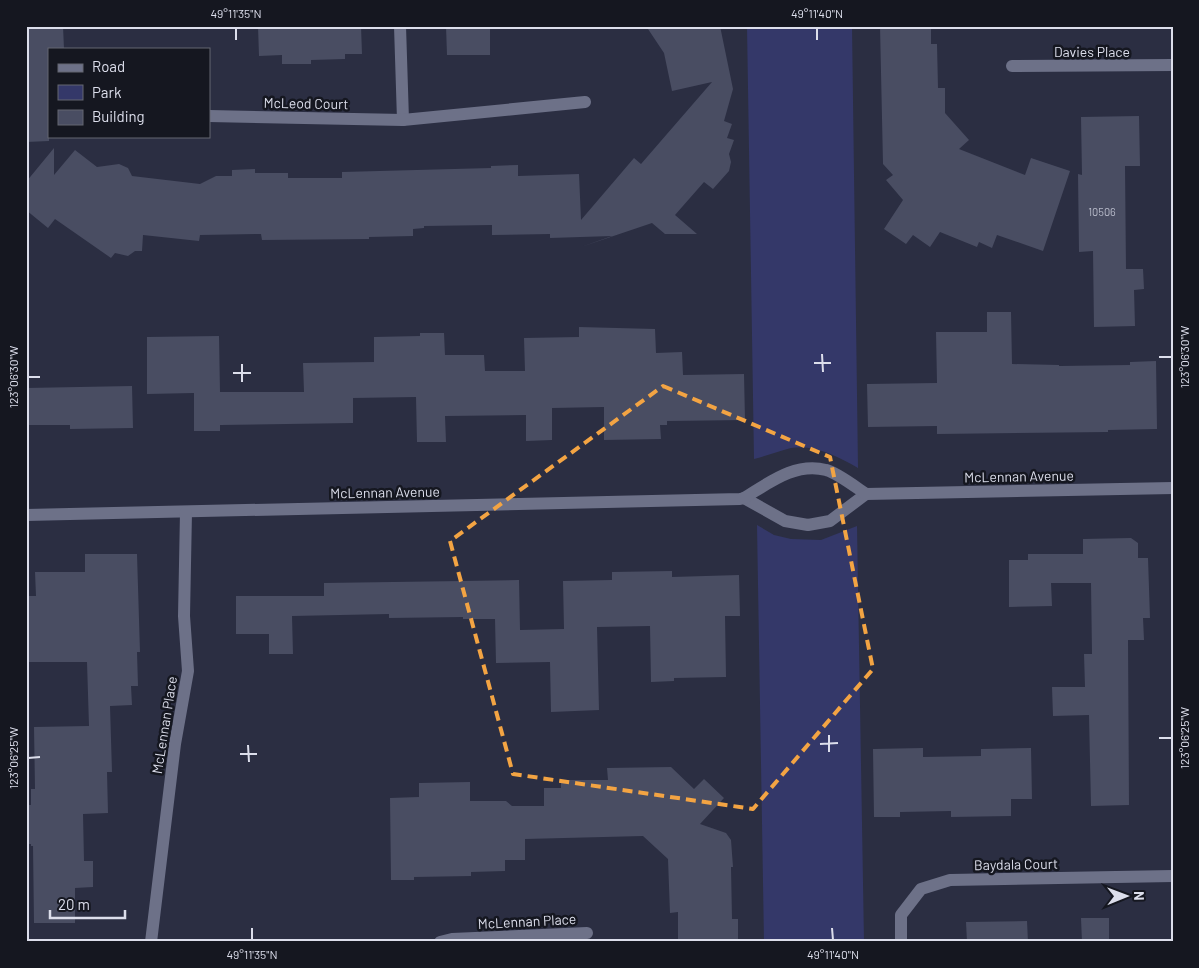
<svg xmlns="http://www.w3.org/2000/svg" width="1199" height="968" font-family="Barlow,sans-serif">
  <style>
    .green { fill: #343869 }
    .building { fill: #494d62 }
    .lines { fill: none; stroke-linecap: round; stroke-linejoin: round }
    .street { stroke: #6d7188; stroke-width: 12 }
    .marked { fill: none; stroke: #f3a443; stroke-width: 4; stroke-dasharray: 10 6; stroke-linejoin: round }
    .ticks { fill: none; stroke: #dcdeeb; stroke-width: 2 }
    .labels { text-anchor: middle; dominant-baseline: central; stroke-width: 5; stroke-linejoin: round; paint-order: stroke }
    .number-label { font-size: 11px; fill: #b7bac9 }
    .street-label { font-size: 14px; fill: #dcdeeb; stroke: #151720 }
    .neatline { fill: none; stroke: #dcdeeb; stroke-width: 2 }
    .ticks-label { font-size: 12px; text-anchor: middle; fill: #dcdeeb }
  </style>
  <rect width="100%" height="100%" fill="#2b2e42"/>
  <g class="green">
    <path d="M747,26H852L858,468C839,457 814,444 791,448C779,451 766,456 754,459Z"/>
    <path d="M757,525L774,535L791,539L821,540L857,526L864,942H764Z"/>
  </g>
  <g class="building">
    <path d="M26,26H63L64,49H49V141L26,142Z"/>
    <path d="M258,26H361L362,54H345V59L311,60V64H282V55L259,56Z"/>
    <path d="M446,26H490V55H447Z"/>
    <path d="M646,26H720L733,89L724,121L732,124L727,138L734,140L729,154L731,162L729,171L713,189L704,182L675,215L697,234H665L652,223L581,247L612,236L550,238V234L492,235V225L424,226V228L413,229V236L369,237V239L262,240L261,234L200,235L199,241L143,235L142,251H135L128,256L115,253L111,258L55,219L48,228L26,210V182L54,148V175L75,150L97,167L119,164L128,168L132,176L200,184L216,176H232V170L255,169V173H288V178H342V172L491,168V166L518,165V176L579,174L581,220L634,158L641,164L712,82L672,91L664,53Z"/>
    <path d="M880,26H931V44H937L938,88H945V113L969,140L959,149L1025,175L1031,158L1070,171L1043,251L997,235L992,248L979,242L977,247L940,232L930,247L913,235L906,244L884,229L903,200L886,180L893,175L883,164Z"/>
    <path d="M1139,116L1140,166H1125L1126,269H1143L1144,289L1134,290L1135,326L1094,327L1093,251L1079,252L1078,174L1082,175L1081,117Z"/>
    <path d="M987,312H1011L1012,364L1059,365V366L1130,365V362L1156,361L1157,429L1108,430V432L937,434V426L868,427L867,384L937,383L936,332H987Z"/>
    <path d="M579,327L655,329L656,353L682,352L683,375L744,374L745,420L667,421V425H660L661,439L604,440V407L552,408V440L526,441V415L445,416L446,442H417L416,397L353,398V423L220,425V431H194V393L147,394V337L219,336L220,392H304L303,363L374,362V337L420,336V333H444L445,355H484L485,371H525L524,338L579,337Z"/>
    <path d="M132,386L133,428L70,429V425H26V388Z"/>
    <path d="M1131,538L1138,543V558H1148L1150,618H1143L1144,640H1128L1129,805L1091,806L1089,715L1053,716L1052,687H1085L1084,654H1092L1091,583H1051L1052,606L1009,607V560H1028V554H1083V539Z"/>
    <path d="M85,554H137L140,652H137L138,686H131L132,705L110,706L112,772H107L108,813L83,814L84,861H93V887L75,888V923H34L33,846H31V844H26V805H31V789H35L34,727L89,726L87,662H26V596H36L35,572H85Z"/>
    <path d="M672,571V577L739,575L740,616H725L726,677L674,678V681L651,682L650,626L597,627L599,710L551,712L550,662L496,663L495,619H463V617L389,618V614L292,616L293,654H269V634H236V596H324V583L462,581L519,580L520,630L564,629L563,581L612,580V572Z"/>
    <path d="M923,748V757L981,756V749L1031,748L1032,799H1011V816L951,817V811L900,812V817H874L873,749Z"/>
    <path d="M671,767L694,789L704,779L724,798L700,824L726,833L731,840L733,867H731L732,919H738V942H678V912L670,913L668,859L643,836L525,839V860H505V871L471,872V876L414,877V880H391L390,798L419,797V783L470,782V801H506L512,806H544V788H561V780H608L607,768Z"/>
    <path d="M1081,918H1109V942H1082Z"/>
    <path d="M1027,921L1028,942H967L966,922Z"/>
  </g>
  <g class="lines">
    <g class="street">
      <path d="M400,26L403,120"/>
      <path d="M1012,66L1173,65"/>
      <path d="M209,116L403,120L585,102"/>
      <path d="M744,498L785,521L808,525L830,521L866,494"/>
      <path d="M26,515L740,499L744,498C769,483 795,462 826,470C836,472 857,488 866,494L1173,488"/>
      <path d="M151,942L175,744L188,671L184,616L186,512"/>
      <path d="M440,942L452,939L587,933"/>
      <path d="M901,942V915L921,889L950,880L1173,876"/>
    </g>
  </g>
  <path class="marked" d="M663,386L830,457L873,669L753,809L513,774L450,541Z"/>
  <path class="ticks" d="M236,28V40M817,28V40M822,354L823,372M1159,357H1172M814,363H831M242,364V382M233,373H251M28,377H40M829,735V752M1159,738H1172M820,744L838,743M248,745L249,762M240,754H257M28,758L40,757M252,928V940M832,928L833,940"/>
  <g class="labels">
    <g class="number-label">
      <text x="1102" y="211">10506</text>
    </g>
    <g class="street-label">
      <text x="1092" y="51">Davies Place</text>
      <text transform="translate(306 103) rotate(1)">McLeod Court</text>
      <text transform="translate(1019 476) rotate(-1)">McLennan Avenue</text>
      <text transform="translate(385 492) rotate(-1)">McLennan Avenue</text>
      <text transform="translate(164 725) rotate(-81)">McLennan Place</text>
      <text transform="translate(1016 864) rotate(-1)">Baydala Court</text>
      <text transform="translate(527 921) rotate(-3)">McLennan Place</text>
    </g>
  </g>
  <rect width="1199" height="968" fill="none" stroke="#151720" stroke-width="55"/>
  <rect x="48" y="48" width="162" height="90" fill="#151720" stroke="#656771"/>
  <rect x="58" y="64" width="25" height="8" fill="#6d7188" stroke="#656771"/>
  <text x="92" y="72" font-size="15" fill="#dcdeeb">Road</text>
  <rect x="58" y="85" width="25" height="15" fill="#343869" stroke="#656771"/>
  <text x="92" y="98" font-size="15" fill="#dcdeeb">Park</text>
  <rect x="58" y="110" width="25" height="15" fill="#494d62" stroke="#656771"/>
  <text x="92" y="122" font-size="15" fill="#dcdeeb">Building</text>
  <g transform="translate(1126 896) rotate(89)" stroke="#151720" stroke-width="4" paint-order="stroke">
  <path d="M0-4L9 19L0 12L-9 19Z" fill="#dcdeeb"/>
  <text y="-8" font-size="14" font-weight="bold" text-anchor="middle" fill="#dcdeeb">N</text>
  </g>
  <path d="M50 910v8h75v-8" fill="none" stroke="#dcdeeb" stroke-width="2.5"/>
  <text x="58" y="910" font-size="15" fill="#dcdeeb" stroke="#151720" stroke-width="4" paint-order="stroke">20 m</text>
  <rect x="28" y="28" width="1144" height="912" class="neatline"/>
  <g class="ticks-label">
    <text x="236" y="18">49°11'35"N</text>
    <text x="817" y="18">49°11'40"N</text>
    <text transform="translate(1185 357) rotate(-90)" y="4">123°06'30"W</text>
    <text transform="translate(14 377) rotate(-90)" y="4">123°06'30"W</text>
    <text transform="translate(1185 738) rotate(-90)" y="4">123°06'25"W</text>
    <text transform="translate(14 758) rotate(-90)" y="4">123°06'25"W</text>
    <text x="252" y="959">49°11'35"N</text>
    <text x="833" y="959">49°11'40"N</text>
  </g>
</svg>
